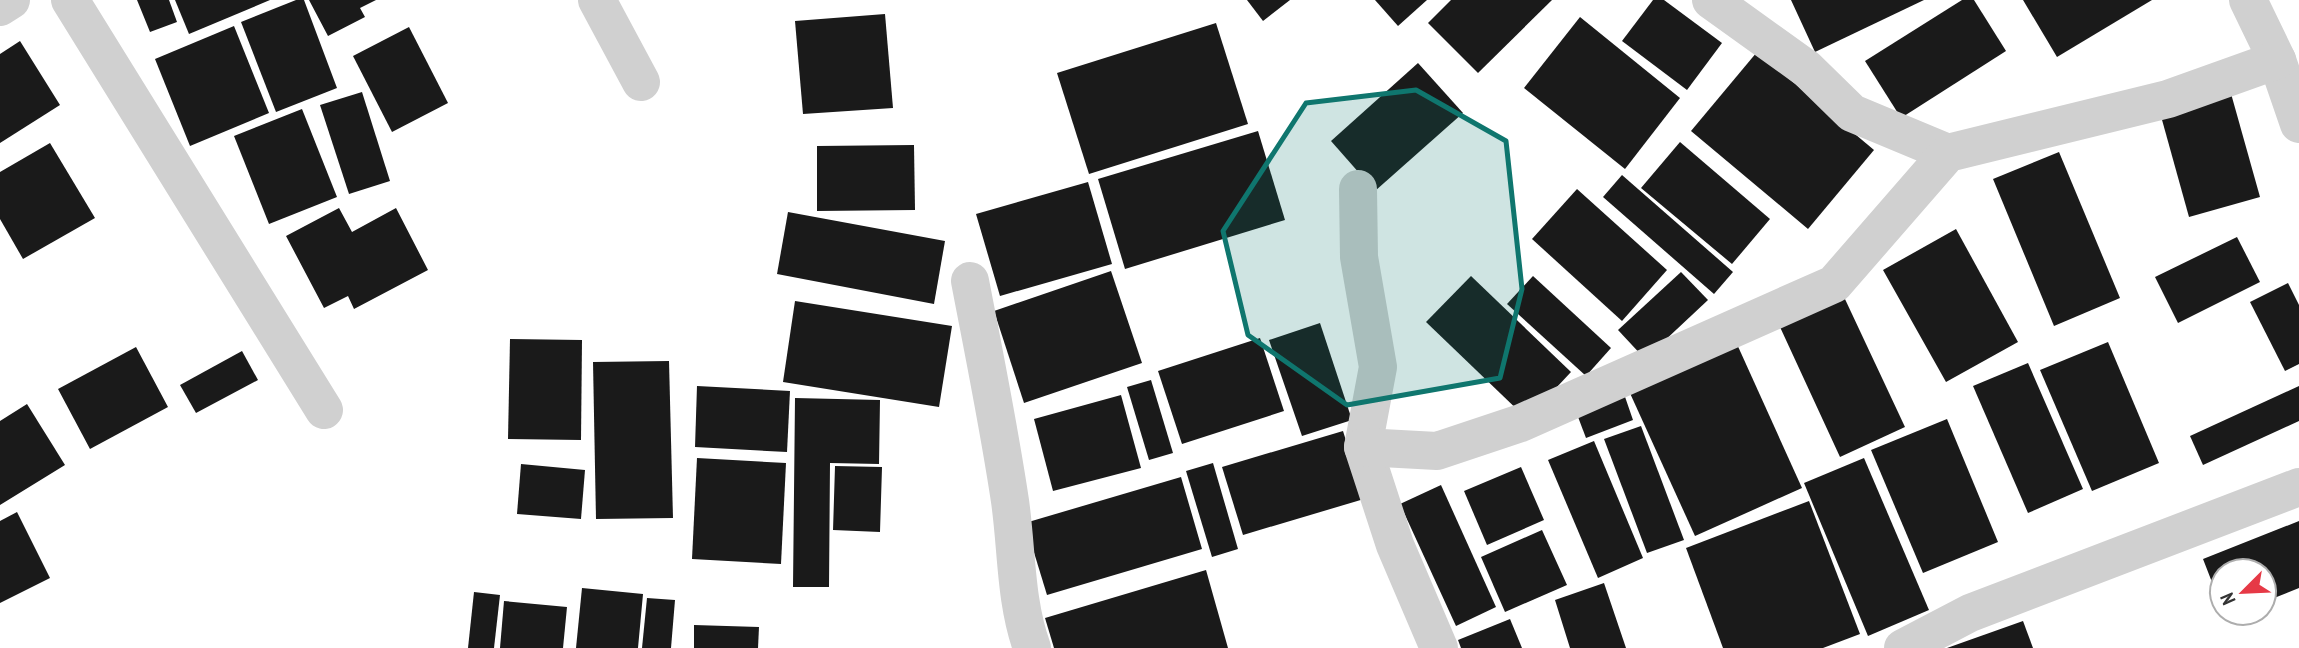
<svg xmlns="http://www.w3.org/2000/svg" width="2299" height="648" font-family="'PT Sans Narrow',sans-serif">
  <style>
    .building { fill: #1a1a1a }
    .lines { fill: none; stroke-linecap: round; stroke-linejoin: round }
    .minor { stroke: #d0d0d0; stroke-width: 38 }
    .marked { fill: #0f766e; fill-opacity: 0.2; stroke: #0f766e; stroke-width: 5; stroke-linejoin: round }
  </style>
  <rect width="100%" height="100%" fill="#fff"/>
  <g class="building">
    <path d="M137,0H169L177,22L150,32Z"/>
    <path d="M175,0H270L189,34Z"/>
    <path d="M296,0H304L337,88L276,112L241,22Z"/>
    <path d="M309,0H376L360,8L365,17L328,36Z"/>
    <path d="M1247,0H1290L1263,21Z"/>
    <path d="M1375,0H1427L1398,26Z"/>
    <path d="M1451,0H1552L1478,73L1428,23Z"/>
    <path d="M1653,0H1664L1722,43L1687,90L1622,41Z"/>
    <path d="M1791,0H1924L1815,52Z"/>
    <path d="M1962,0H1974L2006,51L1901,118L1865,61Z"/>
    <path d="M2023,0H2152L2057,57Z"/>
    <path d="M885,14L893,108L803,114L795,21Z"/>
    <path d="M1580,17L1680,98L1625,169L1524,88Z"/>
    <path d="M1216,23L1248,124L1089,174L1057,73Z"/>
    <path d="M234,26L269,113L190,146L155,59Z"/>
    <path d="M409,27L448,103L392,132L353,56Z"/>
    <path d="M20,41L60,105L0,143V54Z"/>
    <path d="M1757,52L1874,150L1808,229L1691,131Z"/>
    <path d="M1418,63L1463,113L1375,191L1331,141Z"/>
    <path d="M2230,90L2260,197L2189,217L2159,109Z"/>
    <path d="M362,92L390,181L349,194L320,105Z"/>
    <path d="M302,109L337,197L269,224L234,136Z"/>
    <path d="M1258,131L1285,220L1125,269L1098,179Z"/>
    <path d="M1680,142L1770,219L1732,264L1641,188Z"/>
    <path d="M50,143L95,218L23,259L0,219V172Z"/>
    <path d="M914,145L915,210L817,211V146Z"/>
    <path d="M2059,152L2120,298L2054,326L1993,179Z"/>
    <path d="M1622,175L1733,272L1714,294L1603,197Z"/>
    <path d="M1088,182L1112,264L1000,296L976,214Z"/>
    <path d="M1577,189L1667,270L1622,321L1532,239Z"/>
    <path d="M339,208L352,232L396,208L428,270L354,309L348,296L324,308L286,236Z"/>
    <path d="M788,212L945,241L934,304L777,274Z"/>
    <path d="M1956,229L2018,342L1946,382L1883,270Z"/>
    <path d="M2237,237L2260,282L2178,323L2155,277Z"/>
    <path d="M1111,271L1142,363L1024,403L994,311Z"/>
    <path d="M1681,272L1708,300L1645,359L1618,330Z"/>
    <path d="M1471,276L1571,372L1527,419L1426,322Z"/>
    <path d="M1533,276L1611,348L1586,376L1507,304Z"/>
    <path d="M2288,283L2299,305V364L2285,371L2250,302Z"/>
    <path d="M1844,297L1905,427L1840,457L1780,327Z"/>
    <path d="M795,301L952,326L939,407L783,382Z"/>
    <path d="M1320,323L1352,420L1302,436L1269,340Z"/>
    <path d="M1260,338L1284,411L1182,444L1158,371Z"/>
    <path d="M510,339L582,340L581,440L508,439Z"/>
    <path d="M1736,342L1802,488L1695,536L1629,391Z"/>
    <path d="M2108,342L2159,463L2092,491L2040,370Z"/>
    <path d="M136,347L168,407L90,449L58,389Z"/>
    <path d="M242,351L258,380L196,413L180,385Z"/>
    <path d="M669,361L673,518L596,519L593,362Z"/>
    <path d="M2028,363L2083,489L2028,513L1973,386Z"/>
    <path d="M1151,380L1173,453L1149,460L1127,387Z"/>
    <path d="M697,386L790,391L787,452L695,447Z"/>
    <path d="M2299,386V421L2203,465L2190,436Z"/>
    <path d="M1623,391L1633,420L1586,438L1575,409Z"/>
    <path d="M1121,395L1141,468L1053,491L1034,419Z"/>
    <path d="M795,398L880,400L879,464L830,463L829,587H793Z"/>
    <path d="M27,404L65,465L0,505V421Z"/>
    <path d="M1947,419L1998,542L1923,573L1871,450Z"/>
    <path d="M1641,426L1684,540L1647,553L1604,439Z"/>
    <path d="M1343,431L1364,499L1243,535L1222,467Z"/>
    <path d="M1594,441L1643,558L1598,578L1548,460Z"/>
    <path d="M697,458L786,463L781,564L692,559Z"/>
    <path d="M1864,458L1929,610L1868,636L1804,483Z"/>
    <path d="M1213,463L1238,549L1212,557L1186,471Z"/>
    <path d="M521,464L585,470L581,519L517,514Z"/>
    <path d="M835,466L882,467L880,532L833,530Z"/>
    <path d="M1521,467L1544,520L1487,545L1464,491Z"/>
    <path d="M1181,477L1202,549L1047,595L1025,523Z"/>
    <path d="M1441,485L1496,607L1456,626L1400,504Z"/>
    <path d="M1809,501L1860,634L1823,648H1723L1686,548Z"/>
    <path d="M17,512L50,578L0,603V521Z"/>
    <path d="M2299,521V588L2264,602V571H2222V608L2203,559Z"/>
    <path d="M1542,530L1567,585L1505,612L1481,557Z"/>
    <path d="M1206,570L1228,648H1054L1045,618Z"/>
    <path d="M1604,583L1626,648H1570L1555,600Z"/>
    <path d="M582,588L643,594L638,648H576Z"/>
    <path d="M474,592L500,595L494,648H468Z"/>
    <path d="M647,598L675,600L671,648H642Z"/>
    <path d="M504,601L567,607L563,648H500Z"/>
    <path d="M1510,619L1522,648H1461L1458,640Z"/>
    <path d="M2023,621L2033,648H1947Z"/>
    <path d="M694,625L759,627L758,648H694Z"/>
  </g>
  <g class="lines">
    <g class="minor">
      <path d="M70,0L324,410"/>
      <path d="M597,0L641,82"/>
      <path d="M1711,0L1807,69L1852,113L1948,153"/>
      <path d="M2248,0L2277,60L2299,124"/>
      <path d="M0,7L11,0"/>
      <path d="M1358,189L1359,257L1378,367L1363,447L1395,545L1439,648"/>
      <path d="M970,281C984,354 999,427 1010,501C1017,550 1015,601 1032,648"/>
      <path d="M1363,447L1437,451L1521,423L1834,284L1948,153L2168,99L2277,60"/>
      <path d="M1903,648L1970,613L2299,487"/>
    </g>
  </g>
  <path class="marked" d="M1416,90L1506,141L1522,289L1500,378L1347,405L1248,335L1223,231L1306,103Z"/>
  <g transform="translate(2243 592) rotate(246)"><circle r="33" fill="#ffffff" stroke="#adadad" stroke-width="2"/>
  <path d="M0-5L12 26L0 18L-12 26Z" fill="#e63946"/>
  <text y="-10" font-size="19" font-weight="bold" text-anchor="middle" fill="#333333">N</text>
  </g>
</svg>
